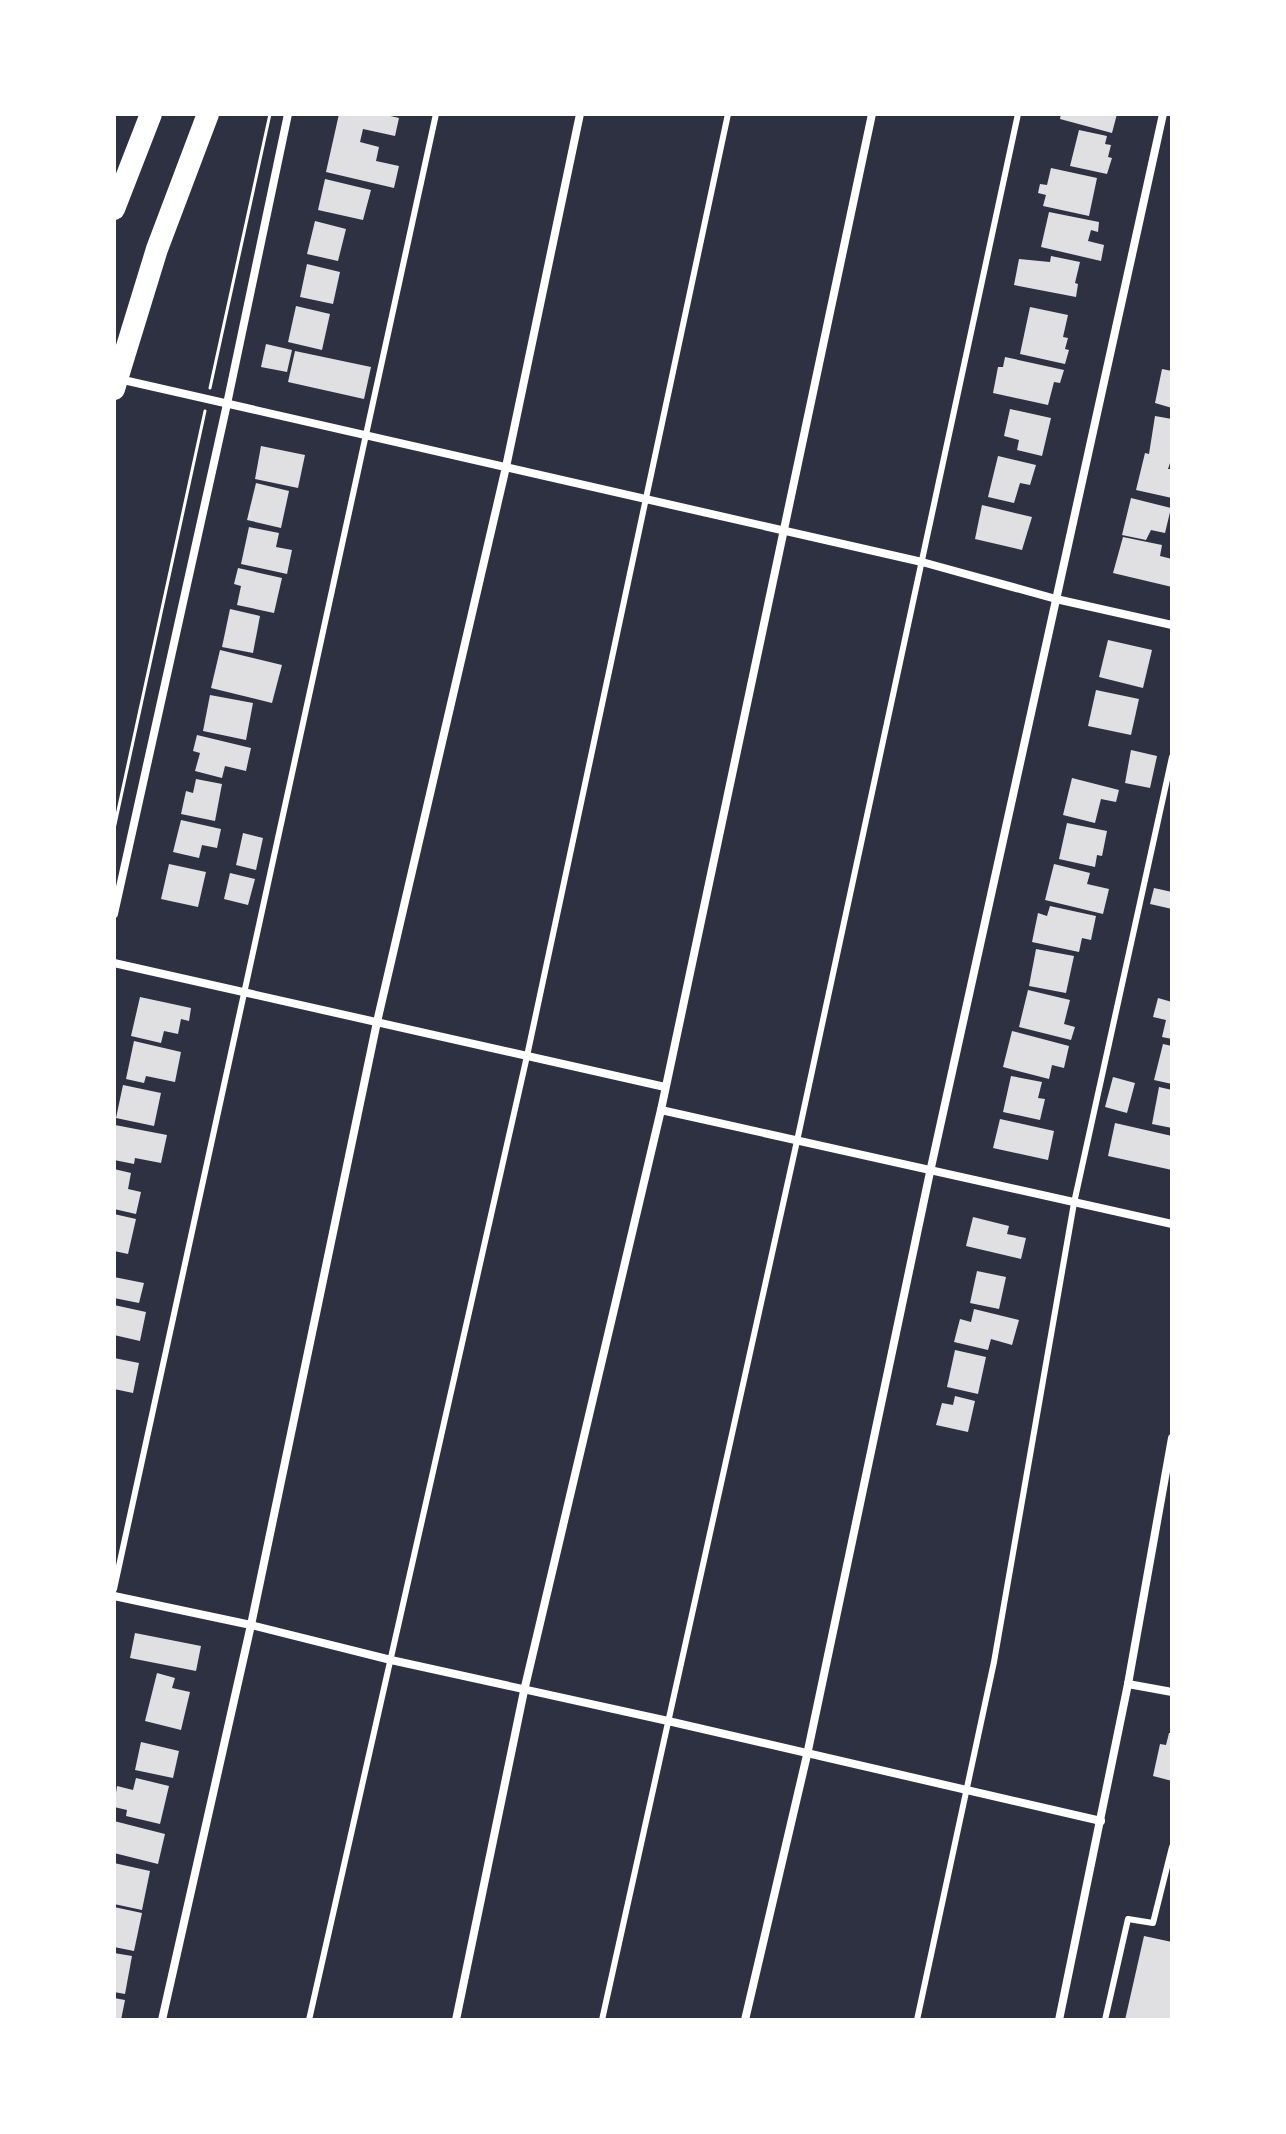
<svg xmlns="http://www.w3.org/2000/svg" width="1286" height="2134" font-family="Georgia,serif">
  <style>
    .building { fill: #e0e0e3 }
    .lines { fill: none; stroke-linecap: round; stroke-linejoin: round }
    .path { stroke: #fff; stroke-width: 3 }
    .service { stroke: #fff; stroke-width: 6 }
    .minor { stroke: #fff; stroke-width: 8 }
    .motorway { stroke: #fff; stroke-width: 22 }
  </style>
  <rect width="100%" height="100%" fill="#2d3142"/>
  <g class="building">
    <path d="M339,114H382L399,118L395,136L363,129L360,142L379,147L376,161L399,166L394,188L326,172Z"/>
    <path d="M1061,114H1117L1112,133L1060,119Z"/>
    <path d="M1079,130L1107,136L1105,144L1111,145L1108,157L1112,158L1107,174L1070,166Z"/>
    <path d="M1051,168L1097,178L1089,216L1043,206L1046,195L1038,193L1040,184L1047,185Z"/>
    <path d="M325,179L371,190L363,220L318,210Z"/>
    <path d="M1049,212L1099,222L1098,232L1091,230L1088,241L1104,245L1101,261L1041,247Z"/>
    <path d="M315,221L346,229L338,261L307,254Z"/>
    <path d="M1051,256L1080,262L1075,283L1078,284L1076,297L1014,285L1019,259L1050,262Z"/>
    <path d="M307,264L340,272L333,304L300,297Z"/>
    <path d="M296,306L330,314L322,350L288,342Z"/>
    <path d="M1030,307L1068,315L1063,337L1068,338L1065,349L1069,350L1065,364L1020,354Z"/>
    <path d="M266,344L292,350L287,372L261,367Z"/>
    <path d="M295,351L371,367L364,399L288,382Z"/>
    <path d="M1005,357L1064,370L1060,383L1054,382L1048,405L993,393L998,367H1003Z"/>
    <path d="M1162,369L1172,371V408L1155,403Z"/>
    <path d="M1010,409L1051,418L1042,456L1017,450L1019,440L1004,436Z"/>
    <path d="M1155,416L1172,419V457L1168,469H1172V498L1136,490L1145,453L1149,454Z"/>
    <path d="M261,446L305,455L298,488L255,479Z"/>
    <path d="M998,456L1036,465L1030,485L1020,483L1014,503L988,497Z"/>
    <path d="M256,483L289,491L281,528L247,520Z"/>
    <path d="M1131,498L1171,508L1165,533L1151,530L1146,540L1122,535Z"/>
    <path d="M982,505L1032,517L1022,550L975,539Z"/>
    <path d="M249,527L279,533L276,547L292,550L287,574L241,564Z"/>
    <path d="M1123,537L1162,545L1160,556L1172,559V587L1113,573Z"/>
    <path d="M238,568L282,578L274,613L237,605L241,586L234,584Z"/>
    <path d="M230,609L260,616L253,653L222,647Z"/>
    <path d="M1108,640L1152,650L1143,688L1099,677Z"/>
    <path d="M220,650L282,665L272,703L211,688Z"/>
    <path d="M1096,690L1139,699L1131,735L1088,726Z"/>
    <path d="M210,695L253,703L246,740L203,731Z"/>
    <path d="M197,735L251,748L246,771L225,766L222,778L195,771L200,753L193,751Z"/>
    <path d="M1131,750L1157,756L1150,788L1125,783Z"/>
    <path d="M1072,778L1119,790L1116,802L1101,799L1095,823L1063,815Z"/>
    <path d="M196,779L222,784L215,821L181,814L186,791L193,793Z"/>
    <path d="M181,820L221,829L217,848L202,845L199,858L173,852Z"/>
    <path d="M1067,823L1107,831L1102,856L1097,855L1095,867L1059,859Z"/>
    <path d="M243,833L263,838L256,870L236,865Z"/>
    <path d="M169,864L206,872L198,907L161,899Z"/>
    <path d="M1054,864L1090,873L1087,884L1109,889L1103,914L1045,900Z"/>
    <path d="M230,873L255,879L248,905L224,899Z"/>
    <path d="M1154,888L1172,892V909L1150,904Z"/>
    <path d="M1050,906L1096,916L1091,940L1082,938L1079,952L1032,942L1038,913L1047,916Z"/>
    <path d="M1036,949L1074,956L1066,993L1029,986Z"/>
    <path d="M1028,990L1070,1000L1064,1024L1075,1027L1071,1040L1019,1027Z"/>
    <path d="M140,997L191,1008L189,1021L181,1019L178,1034L164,1031L161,1043L131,1036Z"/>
    <path d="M1158,998L1172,1002V1039L1162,1037L1166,1020L1153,1017Z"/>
    <path d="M1012,1031L1069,1046L1064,1068L1052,1065L1049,1079L1003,1067Z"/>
    <path d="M134,1041L181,1052L175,1082L146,1076L144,1083L126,1079Z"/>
    <path d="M1163,1044L1172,1046V1084L1154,1080Z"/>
    <path d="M1011,1076L1042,1082L1038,1098L1045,1099L1040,1120L1003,1112Z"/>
    <path d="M1113,1077L1135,1083L1127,1113L1105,1107Z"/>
    <path d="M123,1085L161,1093L154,1126L116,1118Z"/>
    <path d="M1159,1087L1172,1090V1128L1152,1124Z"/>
    <path d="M1000,1119L1054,1131L1048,1160L993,1148Z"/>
    <path d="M1115,1123L1172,1136V1170L1108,1156Z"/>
    <path d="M115,1125L167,1135L161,1163L135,1158L134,1164L114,1160Z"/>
    <path d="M114,1169L131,1173L128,1189L141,1192L136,1214L114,1209Z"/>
    <path d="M114,1214L136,1219L128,1254L114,1251Z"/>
    <path d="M973,1217L1009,1226L1007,1234L1026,1238L1021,1259L966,1246Z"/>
    <path d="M977,1271L1006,1277L999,1309L970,1303Z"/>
    <path d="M114,1277L144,1283L139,1303L114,1298Z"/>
    <path d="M114,1305L146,1312L140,1341L114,1335Z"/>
    <path d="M974,1309L1019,1320L1012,1345L991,1339L988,1350L954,1342L960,1319L971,1322Z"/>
    <path d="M955,1350L986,1357L978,1394L947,1387Z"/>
    <path d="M114,1358L139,1363L133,1393L114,1389Z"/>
    <path d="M955,1396L975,1401L968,1432L936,1425L942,1403L953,1405Z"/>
    <path d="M135,1633L201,1646L196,1671L130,1658Z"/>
    <path d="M157,1673L175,1678L172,1688L190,1692L181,1730L145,1721Z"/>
    <path d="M1169,1733H1172V1781L1153,1776L1160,1744L1166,1745Z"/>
    <path d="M141,1742L179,1751L173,1778L135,1770Z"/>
    <path d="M136,1778L169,1786L160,1824L126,1816L127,1810L114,1807L117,1786L133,1790Z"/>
    <path d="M114,1821L165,1834L158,1864L114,1853Z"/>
    <path d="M114,1863L150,1871L142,1910L114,1904Z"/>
    <path d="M114,1907L142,1913L134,1951L114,1947Z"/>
    <path d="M1144,1936L1172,1942V2020H1125Z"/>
    <path d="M114,1953L132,1956L125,1994L114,1992Z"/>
    <path d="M114,1998L125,2000L121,2020H114Z"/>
  </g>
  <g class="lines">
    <g class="path">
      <path d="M210,388L270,114"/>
      <path d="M114,829L205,411"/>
    </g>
    <g class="service">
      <path d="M114,1589L436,114"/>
      <path d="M309,2020L527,1056L728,114"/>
      <path d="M602,2020L797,1141L1018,114"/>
      <path d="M917,2020L994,1662L1074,1203L1172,757"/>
      <path d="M1105,2020L1128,1919L1153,1923L1172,1847"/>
    </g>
    <g class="minor">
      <path d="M119,379L922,562L1056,599L1172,625"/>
      <path d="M114,914L227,404L288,114"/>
      <path d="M114,963L665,1087"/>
      <path d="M661,1110L1172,1224"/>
      <path d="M114,1596L251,1625L391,1660L668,1721L1101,1821"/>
      <path d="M1128,1684L1172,1692"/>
      <path d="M162,2020L251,1625L377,1022L506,467L580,114"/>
      <path d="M456,2020L524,1691L661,1110L872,114"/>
      <path d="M745,2020L807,1755L930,1172L1163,114"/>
      <path d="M1059,2020L1128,1684L1172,1438"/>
    </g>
    <g class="motorway">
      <path d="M114,209L151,114"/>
      <path d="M114,389L157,249L208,114"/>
    </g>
  </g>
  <rect width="1286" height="2134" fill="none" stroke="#ffffff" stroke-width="232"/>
</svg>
